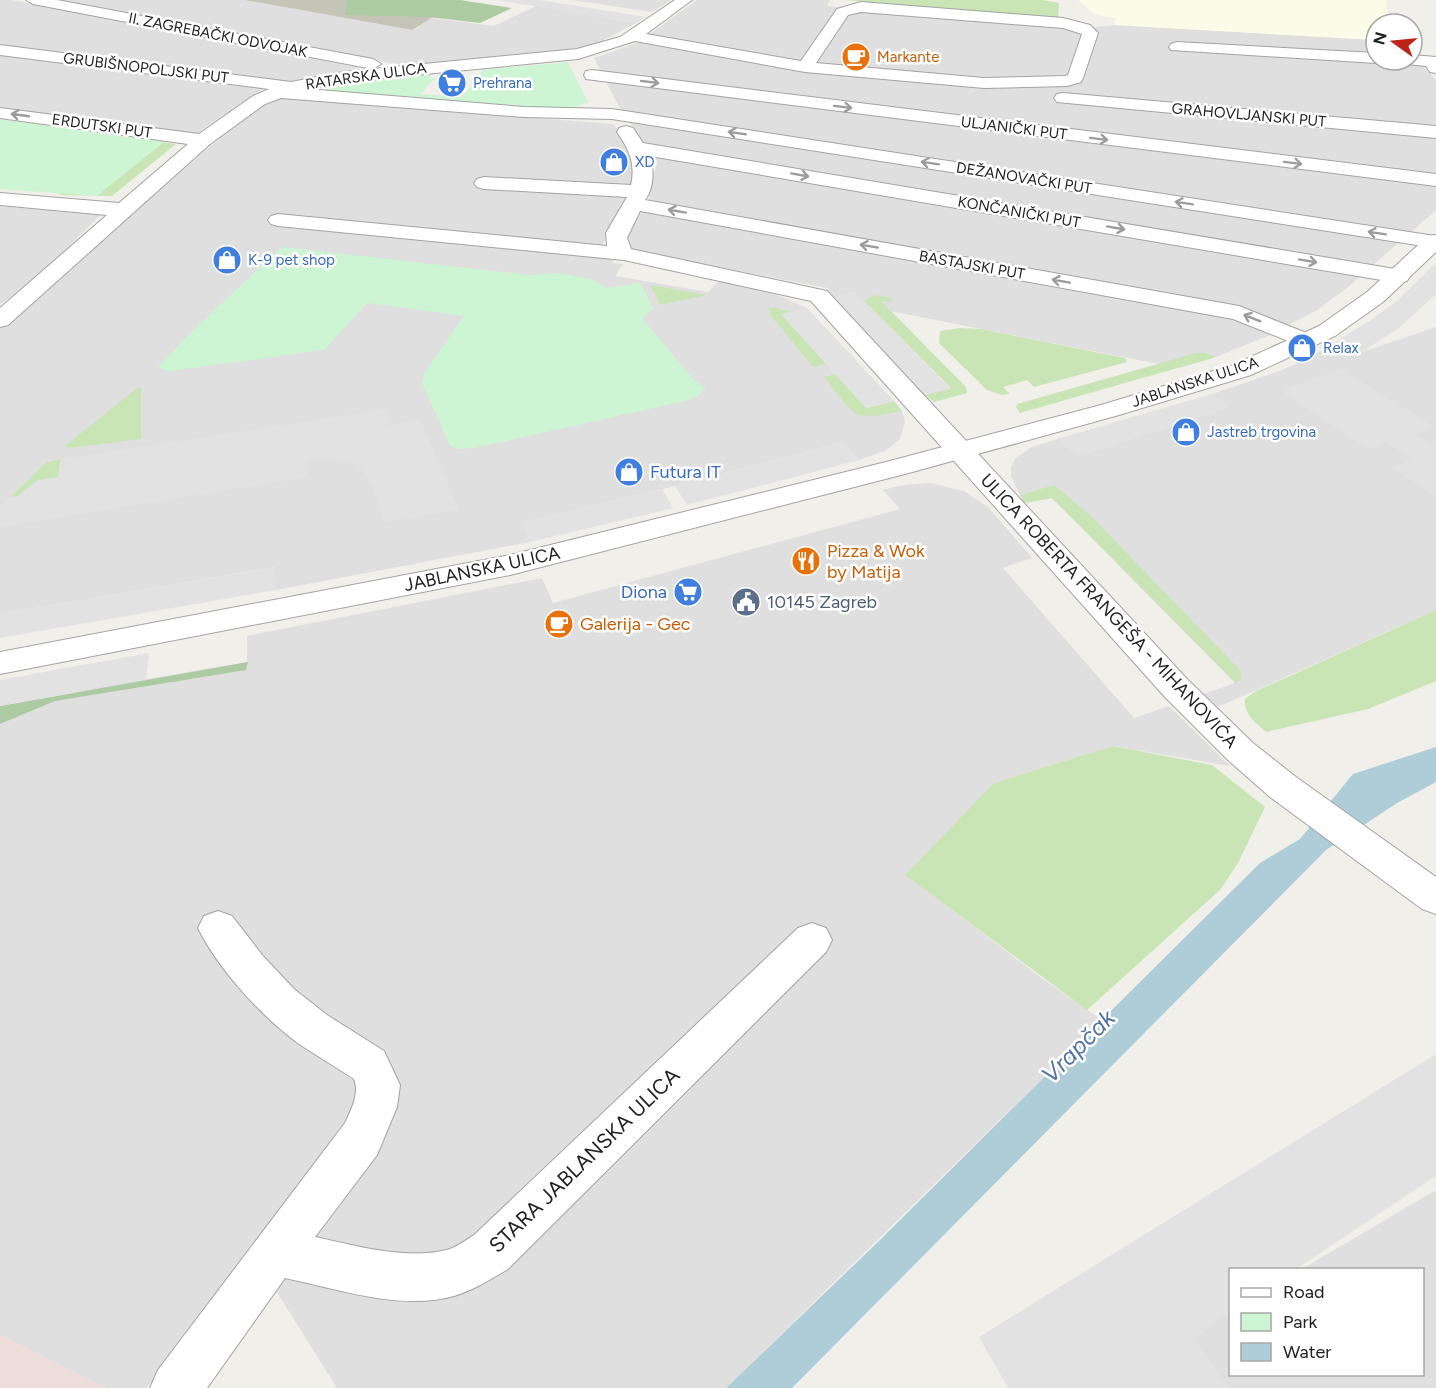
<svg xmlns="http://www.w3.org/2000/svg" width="1436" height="1388" font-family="Figtree,sans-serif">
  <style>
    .residential { fill: #e0dfdf }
    .commercial { fill: #efdddb }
    .education { fill: #fbfce7 }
    .construction { fill: #c4c5b6 }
    .grass { fill: #c9e5b6 }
    .forest { fill: #accba3 }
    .park { fill: #cdf5d3 }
    .parking { fill: #e2e2e2 }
    .water { fill: #afccd9 }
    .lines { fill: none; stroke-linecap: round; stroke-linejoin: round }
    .minor-casing { stroke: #a3a3a3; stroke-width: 2 }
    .tertiary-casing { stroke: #a3a3a3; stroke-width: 2 }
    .minor { fill: #fff; fill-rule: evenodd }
    .tertiary { fill: #fff; fill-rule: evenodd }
    .oneway { stroke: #9c9c9c }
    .labels { text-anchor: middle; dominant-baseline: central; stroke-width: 5; stroke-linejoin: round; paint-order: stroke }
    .far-street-label { font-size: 15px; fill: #222; stroke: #fff }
    .far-food-label { font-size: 15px; fill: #c56008; stroke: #fff; text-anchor: start }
    .far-shop-label { font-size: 15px; fill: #366cbe; stroke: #fff; text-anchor: start }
    .shop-label { font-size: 18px; fill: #366cbe; stroke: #fff; text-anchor: start }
    .food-label { font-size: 18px; fill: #c56008; stroke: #fff; text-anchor: start }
    .street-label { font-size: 18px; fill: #222; stroke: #fff }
    .service-label { font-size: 18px; fill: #4e5e75; stroke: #fff; text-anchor: start }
    .near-street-label { font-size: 21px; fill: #222; stroke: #fff }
    .near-water-label { font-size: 24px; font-style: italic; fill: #5474a0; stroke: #fff }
  </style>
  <rect width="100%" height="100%" fill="#f1efe9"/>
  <g class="residential">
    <path d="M0,0H11L100,16L360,68L286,82L0,45Z"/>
    <path d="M53,0H249L412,30L432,18L494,26L536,6L636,23L602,41L568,52L401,65Z"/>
    <path d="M572,0H671L652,12Z"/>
    <path d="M697,0H830L827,6L1073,30L1114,25L1376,40V60H1412V51L1436,81V210L1347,288L1317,310L1272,334L1216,357L1179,368L870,307L854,292L834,298L827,288L624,249L628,233L648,201L657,163L617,103L594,58L637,43Z"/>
    <path d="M0,54L267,86L193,136L0,107Z"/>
    <path d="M278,98L613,124L628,142L634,155L631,197L596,255L615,258L612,263L623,264L615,276L708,292L720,280L765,290L807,308L782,315L866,408L894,401L902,411L905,422L900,439L885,451L859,460L843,442L675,486L522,522L530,542L276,590L274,567L0,614V329L238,122L263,105Z"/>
    <path d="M0,206L100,215L49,267L0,305Z"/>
    <path d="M1436,327V610L1218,707L1203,694L1235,683L1052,498L1024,503L1011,476V467L1015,459L1030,448L1057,439L1079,456L1230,407L1212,394L1282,370L1311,357L1337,341L1362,352Z"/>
    <path d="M929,483L964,491L988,507L1032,558L1003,568L1134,718L1169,706L1230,766L1113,746L1003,780L992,786L906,875L1043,979L1102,1020L726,1388H337L251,1251L177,1354L146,1388H105L0,1335V724L77,691L247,662V636L542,578L553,603L900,509L883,490L903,485Z"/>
    <path d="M1436,1190V1388H1220L1185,1339L1230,1312V1374H1422V1270L1302,1269Z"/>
  </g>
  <path class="commercial" d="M0,1335L105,1388H0Z"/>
  <path class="education" d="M1078,0H1386L1389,24H1376V40L1114,25L1115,18L1096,15Z"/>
  <path class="construction" d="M245,0H461L412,30Z"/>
  <g class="grass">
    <path d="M847,0H1042L1059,3L1058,19Z"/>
    <path d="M74,130L175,144H176L112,196L61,195L45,183Z"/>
    <path d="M650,285L707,295L660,305Z"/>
    <path d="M875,295L892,298L891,302L881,301L966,387L967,393L934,402L924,395L951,388L864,301Z"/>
    <path d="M772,307L792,312L782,315L826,364L813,367L771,316L768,308Z"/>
    <path d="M960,328L981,329L1125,358L1127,362L1034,387L1027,380L1003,387L1010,394L1002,395L987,390L939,343L940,331Z"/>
    <path d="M1196,353H1206L1216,357L1020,413L1016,407L1017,404Z"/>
    <path d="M836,374L866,408L894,401L902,411C849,422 856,416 824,377Z"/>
    <path d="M141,387V439L71,448L65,446L137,388Z"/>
    <path d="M61,459L58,478L38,480L18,496L10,497L47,462Z"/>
    <path d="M1054,485L1090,515L1239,669C1243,674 1241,680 1236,683L1052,498L1024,503L1020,495Z"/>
    <path d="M1436,610V681L1368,709L1266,732C1255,722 1244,715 1245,699L1256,691Z"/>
    <path d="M1113,746L1212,765L1265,807L1238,863L1221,889L1087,1010L905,875L992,785L1003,780Z"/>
  </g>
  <g class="forest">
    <path d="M347,0H460L512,8L480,23L429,17L345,15Z"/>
    <path d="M248,662L246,670L55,701L0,724V706Z"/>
  </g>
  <g class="park">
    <path d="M568,62L588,102L568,110L306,92L369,80L431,74L430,78H435L421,94L462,97L476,81L482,70Z"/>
    <path d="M0,119L164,142L97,196L0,189Z"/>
    <path d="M282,247L529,275L557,273L592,279L607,288L638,283L641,284L653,309L642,318L694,380L706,388L698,396L689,400L474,448L457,449L450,446L422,383L425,372L464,316L367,303L324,350L170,371L157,368L196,327Z"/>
  </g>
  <g class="parking">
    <path d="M497,0H540L645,17L636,23Z"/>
    <path d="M1436,263V294L1400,327L1362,352L1337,341L1371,320L1398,300Z"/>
    <path d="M854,292L864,301L951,389L924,395L834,298Z"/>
    <path d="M807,308L894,401L866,408L781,314Z"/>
    <path d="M1341,369L1434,426L1415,434L1436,447V497L1392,468L1412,459L1386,442L1368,450L1279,391Z"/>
    <path d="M1212,394L1231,407L1079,456L1057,439Z"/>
    <path d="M388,409V426L420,419L459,509L384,523L372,485L361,469L340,460L307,459L308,477L0,527V505L10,497L18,496L38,480L58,477L61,459Z"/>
    <path d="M843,442L859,460L687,505L675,486Z"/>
    <path d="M662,489L673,508L530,542L521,522Z"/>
    <path d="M275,567L276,590L0,638V614Z"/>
    <path d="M149,653L146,679L0,706V680Z"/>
    <path d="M1436,1054V1176L1296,1269L1230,1270V1313L1194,1338L1229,1388H1008L979,1337Z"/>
  </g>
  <path class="water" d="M1436,747V782L1397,803L1326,850L792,1388H726L880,1240L1260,863L1300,839L1353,774Z"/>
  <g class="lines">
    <g class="minor-casing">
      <g id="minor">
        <path d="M26,0H57L373,59L381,64L373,69L33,4Z"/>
        <path d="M675,0H692L646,34L801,61L837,9L861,2L1063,18L1090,25L1098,33L1083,78L1081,82L1067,86L984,88L805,72L635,41L578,59L343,82L307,89L524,107L612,109L1435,236L1436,248L612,119L524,117L281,98L265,104L210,144L8,325L0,327V308L107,215L0,205V193L119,203L188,144L0,118V108L199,134L253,96L269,89L0,55V45L291,82L343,72L577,49L620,37ZM861,12L1063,28L1082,34L1068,75L1065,76L984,78L816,63L848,15Z"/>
        <path d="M1177,42L1376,53V60H1383L1376,63L1171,50L1169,47L1171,44Z"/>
        <path d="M1412,55L1436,57V73L1430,72L1426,66L1406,64L1404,60H1412Z"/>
        <path d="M592,70L1436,174V186L586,79L584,75L586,71Z"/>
        <path d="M1063,93L1436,126V138L1057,102L1054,98L1057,94Z"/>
        <path d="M626,126L633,128L643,143L1407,271L1410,276L1407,281L1399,283L650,156C654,171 654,188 645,200L1239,306L1314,336L1318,341L1314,346L1306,348L1233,319L640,211L627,238L631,249L827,291L1188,680L1253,743L1296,777L1436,877V914L1422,909L1270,797L1229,761L1164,696L811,301L624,260L278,226L271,224L268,220L271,216L278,214L607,246L606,233L627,197L484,189L477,187L474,183L477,179L484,177L631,185C636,164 629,149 617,132L619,128Z"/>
        <path d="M218,911L232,916L263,956L294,989L327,1015L384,1051L400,1085L397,1107L377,1155L315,1237C357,1246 408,1261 450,1249C458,1246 466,1240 474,1235L798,928L812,923L826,928L832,940L826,952L508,1269C491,1279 474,1290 454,1296C401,1311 338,1289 285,1278L207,1388H150L158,1370L345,1123C351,1110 360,1093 354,1079C336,1067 317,1056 299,1044C262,1017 218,969 198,928L204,916Z"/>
      </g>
    </g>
    <g class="tertiary-casing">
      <path id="tertiary" d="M1436,235V252L1383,302L1335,336L1251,375L1119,415L905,474L510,575L0,674V652L510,555L886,462L1101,405L1233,365L1319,326L1367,292L1428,236Z"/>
    </g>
    <use href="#minor" class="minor"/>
    <use href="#tertiary" class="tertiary"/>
  </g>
  <defs><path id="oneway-shaft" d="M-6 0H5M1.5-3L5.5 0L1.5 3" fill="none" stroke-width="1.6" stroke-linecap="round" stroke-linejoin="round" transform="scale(1.5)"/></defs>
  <g class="oneway">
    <use href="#oneway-shaft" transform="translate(650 82) rotate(7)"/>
    <use href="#oneway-shaft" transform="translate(843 107) rotate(7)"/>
    <use href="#oneway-shaft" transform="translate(20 115) rotate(-172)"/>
    <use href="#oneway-shaft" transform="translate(737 133) rotate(-171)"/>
    <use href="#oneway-shaft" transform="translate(1099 139) rotate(7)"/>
    <use href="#oneway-shaft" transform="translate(930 163) rotate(-171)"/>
    <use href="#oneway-shaft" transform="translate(1293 163) rotate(7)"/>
    <use href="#oneway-shaft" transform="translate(800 175) rotate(10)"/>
    <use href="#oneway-shaft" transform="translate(1184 203) rotate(-171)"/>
    <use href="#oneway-shaft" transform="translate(677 211) rotate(-170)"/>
    <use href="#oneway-shaft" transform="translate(1116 228) rotate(10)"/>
    <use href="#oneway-shaft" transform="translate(1377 233) rotate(-171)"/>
    <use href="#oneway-shaft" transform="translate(869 246) rotate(-170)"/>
    <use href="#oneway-shaft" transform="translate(1308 261) rotate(10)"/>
    <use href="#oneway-shaft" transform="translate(1061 281) rotate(-170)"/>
    <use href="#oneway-shaft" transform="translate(1252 318) rotate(-158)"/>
  </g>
  <defs>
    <g id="cafe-disc" transform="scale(1.5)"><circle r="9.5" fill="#e8710a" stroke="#fff"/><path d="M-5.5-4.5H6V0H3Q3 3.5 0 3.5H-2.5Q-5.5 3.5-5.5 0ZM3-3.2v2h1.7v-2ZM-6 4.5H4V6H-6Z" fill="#fff"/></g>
    <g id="supermarket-disc" transform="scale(1.5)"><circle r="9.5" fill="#3f7fe0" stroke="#fff"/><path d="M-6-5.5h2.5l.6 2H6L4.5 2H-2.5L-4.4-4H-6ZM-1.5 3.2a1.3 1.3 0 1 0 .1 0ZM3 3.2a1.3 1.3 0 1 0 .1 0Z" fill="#fff"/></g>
    <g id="shop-disc" transform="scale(1.5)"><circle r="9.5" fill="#3f7fe0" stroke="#fff"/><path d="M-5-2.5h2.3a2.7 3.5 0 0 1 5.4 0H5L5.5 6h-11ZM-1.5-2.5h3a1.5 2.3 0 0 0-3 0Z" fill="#fff"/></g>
    <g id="restaurant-disc" transform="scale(1.5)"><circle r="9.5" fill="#e8710a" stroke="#fff"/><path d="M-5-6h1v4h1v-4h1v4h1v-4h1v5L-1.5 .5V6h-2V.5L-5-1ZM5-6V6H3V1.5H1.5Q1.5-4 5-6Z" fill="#fff"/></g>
    <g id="civic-disc" transform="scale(1.5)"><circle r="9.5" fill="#5c6f8a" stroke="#fff"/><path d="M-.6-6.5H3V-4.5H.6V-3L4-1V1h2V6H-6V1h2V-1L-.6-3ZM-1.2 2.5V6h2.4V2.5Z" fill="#fff"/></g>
  </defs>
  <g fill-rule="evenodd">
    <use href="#cafe-disc" x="856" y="57"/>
    <use href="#supermarket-disc" x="452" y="83"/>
    <use href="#shop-disc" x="614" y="162"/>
    <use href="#shop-disc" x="227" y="260"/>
    <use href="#shop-disc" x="1302" y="348"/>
    <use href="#shop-disc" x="1186" y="432"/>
    <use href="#shop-disc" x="629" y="472"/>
    <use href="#restaurant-disc" x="806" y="561"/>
    <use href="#supermarket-disc" x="688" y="592"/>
    <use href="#civic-disc" x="746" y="602"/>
    <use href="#cafe-disc" x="559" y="624"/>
  </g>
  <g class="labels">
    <g class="far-street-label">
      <text transform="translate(218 35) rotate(11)">II. ZAGREBAČKI ODVOJAK</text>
      <text transform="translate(146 68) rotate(7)">GRUBIŠNOPOLJSKI PUT</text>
      <text transform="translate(366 76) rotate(-8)">RATARSKA ULICA</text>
      <text transform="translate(1249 115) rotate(5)">GRAHOVLJANSKI PUT</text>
      <text transform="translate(102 126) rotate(8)">ERDUTSKI PUT</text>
      <text transform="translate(1014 128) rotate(7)">ULJANIČKI PUT</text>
      <text transform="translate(1024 178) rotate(9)">DEŽANOVAČKI PUT</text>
      <text transform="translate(1019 212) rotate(10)">KONČANIČKI PUT</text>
      <text transform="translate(972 265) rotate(10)">BASTAJSKI PUT</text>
      <text transform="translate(1195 382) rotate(-18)">JABLANSKA ULICA</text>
    </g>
    <g class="far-food-label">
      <text x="877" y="57">Markante</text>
    </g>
    <g class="far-shop-label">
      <text x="473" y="83">Prehrana</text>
      <text x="635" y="162">XD</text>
      <text x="248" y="260">K-9 pet shop</text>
      <text x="1323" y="348">Relax</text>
      <text x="1207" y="432">Jastreb trgovina</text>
    </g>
    <g class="shop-label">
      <text x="650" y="472">Futura IT</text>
      <text x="667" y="592" text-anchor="end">Diona</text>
    </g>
    <g class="food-label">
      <text x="827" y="551">Pizza &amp; Wok<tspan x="827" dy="21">by Matija</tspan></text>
      <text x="580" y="624">Galerija - Gec</text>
    </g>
    <g class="street-label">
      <text transform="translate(482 569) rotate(-12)">JABLANSKA ULICA</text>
      <text transform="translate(1109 611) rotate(47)">ULICA ROBERTA FRANGEŠA - MIHANOVIĆA</text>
    </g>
    <g class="service-label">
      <text x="767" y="602">10145 Zagreb</text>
    </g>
    <g class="near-street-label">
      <text transform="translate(584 1160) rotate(-44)">STARA JABLANSKA ULICA</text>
    </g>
    <g class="near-water-label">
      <text transform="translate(1078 1046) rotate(-45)">Vrapčak</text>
    </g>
  </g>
  <rect x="1229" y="1268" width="195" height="108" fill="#ffffff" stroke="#a7a7a7" stroke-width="1.5"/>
  <rect x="1241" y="1288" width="30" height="9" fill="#ffffff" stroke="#a7a7a7" stroke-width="1.5"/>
  <text x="1283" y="1298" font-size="18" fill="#222222">Road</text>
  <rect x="1241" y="1313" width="30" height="18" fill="#cdf5d3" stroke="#a7a7a7" stroke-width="1.5"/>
  <text x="1283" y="1328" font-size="18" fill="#222222">Park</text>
  <rect x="1241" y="1343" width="30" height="18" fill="#afccd9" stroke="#a7a7a7" stroke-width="1.5"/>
  <text x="1283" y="1358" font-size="18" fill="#222222">Water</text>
  <g transform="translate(1394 42) rotate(285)"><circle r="28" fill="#ffffff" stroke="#a7a7a7" stroke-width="1.5"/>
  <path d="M0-4.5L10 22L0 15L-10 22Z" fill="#bd2316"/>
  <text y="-9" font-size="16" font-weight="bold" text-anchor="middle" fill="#222222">N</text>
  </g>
</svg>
